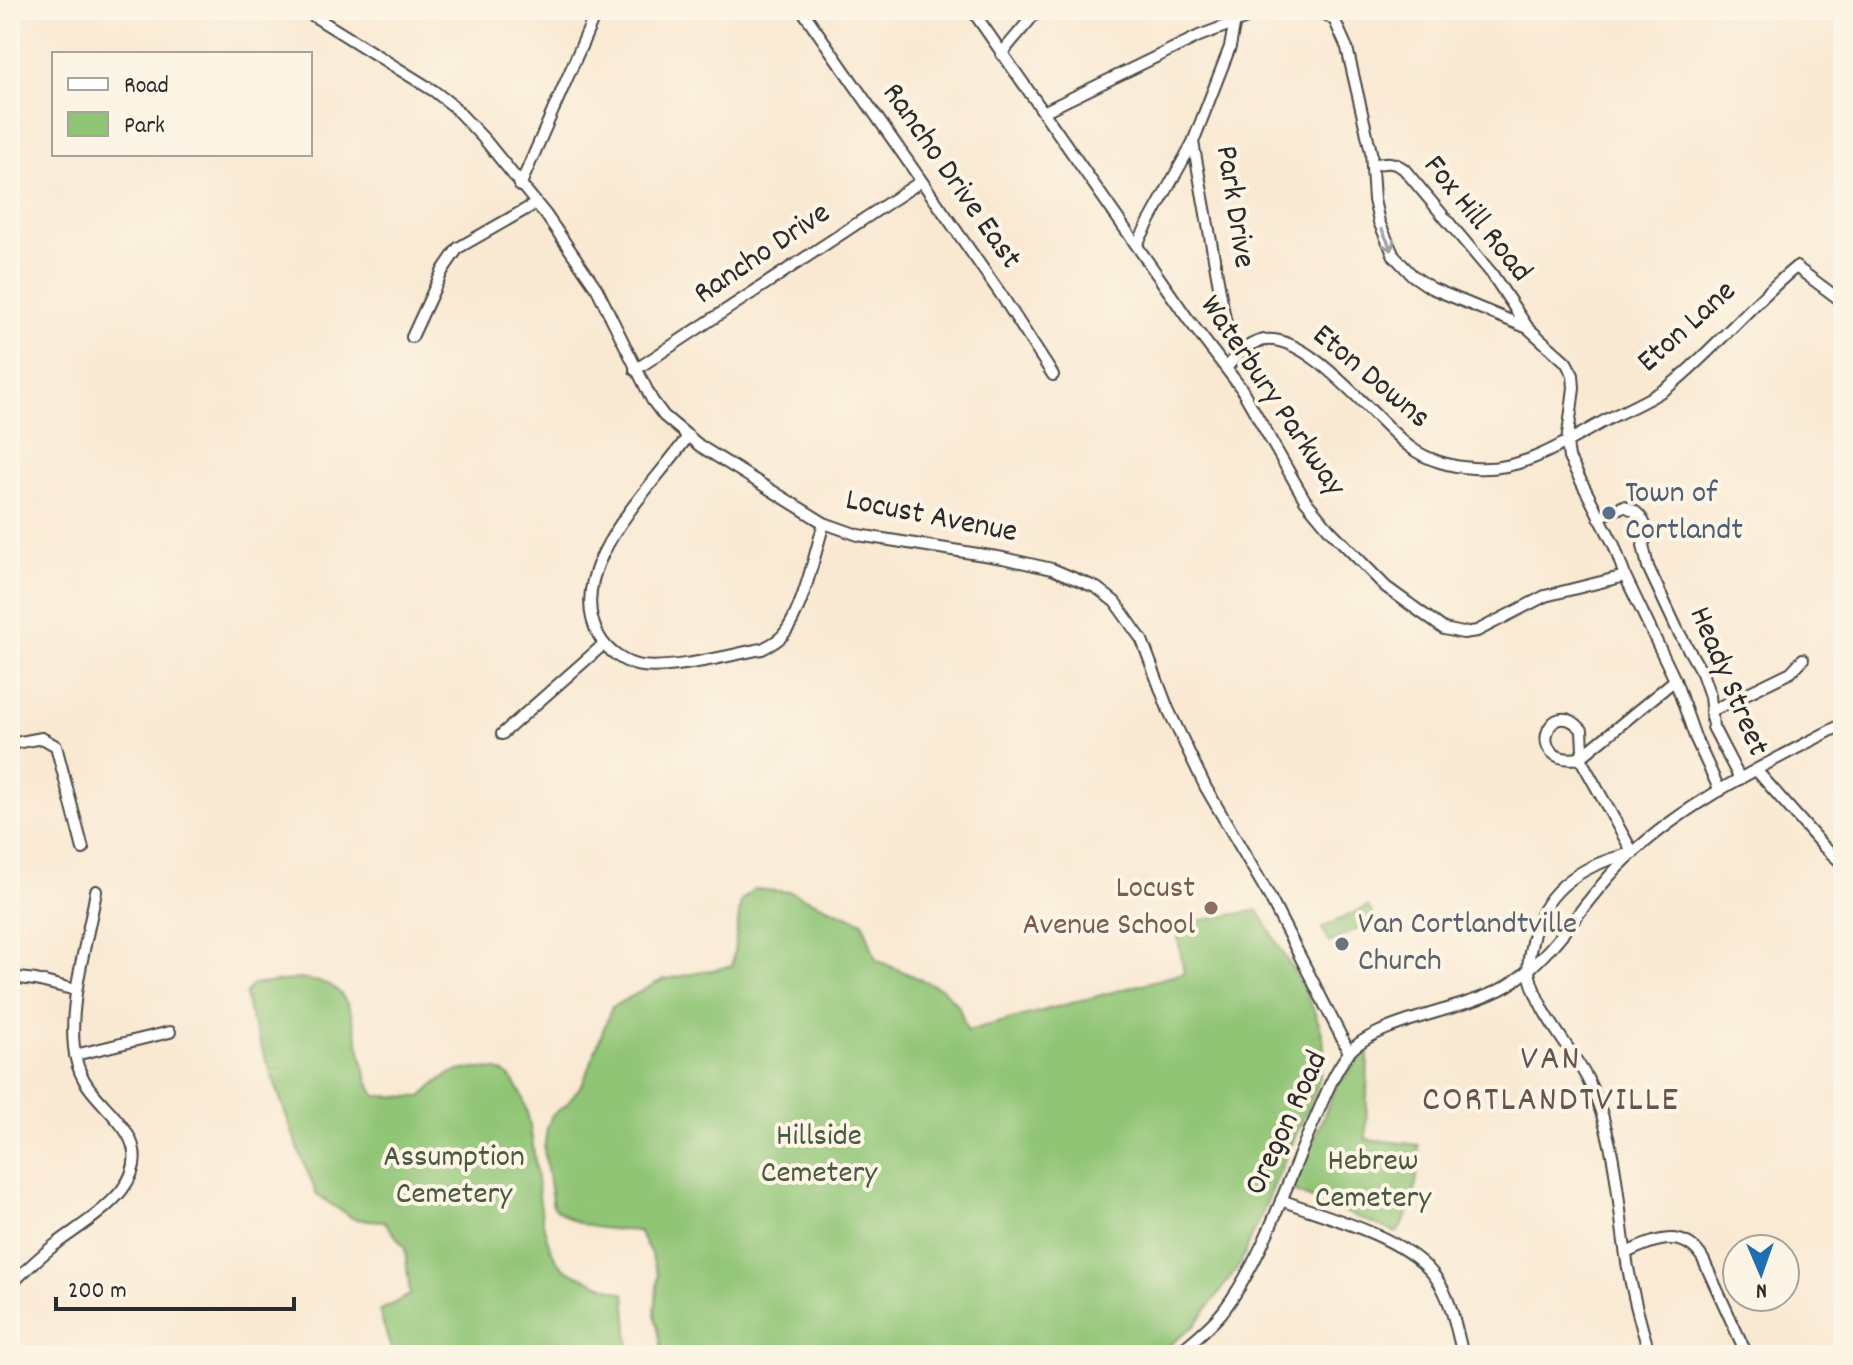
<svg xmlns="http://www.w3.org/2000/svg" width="1853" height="1365" font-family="Dekko,sans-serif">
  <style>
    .green { fill: #91c576; stroke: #5e7850; stroke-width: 2 }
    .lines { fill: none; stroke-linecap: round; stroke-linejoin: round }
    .minor-casing { stroke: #4a4844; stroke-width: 14 }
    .minor { stroke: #fff; stroke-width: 10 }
    .oneway { stroke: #a0a0a0 }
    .service-dot { fill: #5c6f8a; stroke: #fcf5e5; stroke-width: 3 }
    .education-dot { fill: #8d6e63; stroke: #fcf5e5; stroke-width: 3 }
    .worship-dot { fill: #6b7280; stroke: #fcf5e5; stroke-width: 3 }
    .labels { text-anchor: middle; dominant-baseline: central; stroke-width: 8; stroke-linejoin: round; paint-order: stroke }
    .street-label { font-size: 32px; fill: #2b2b2b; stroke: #fcf5e5 }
    .service-label { font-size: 32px; fill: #4e5e75; stroke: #fcf5e5; text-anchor: start }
    .education-label { font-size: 32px; fill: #785e54; stroke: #fcf5e5; text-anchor: end }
    .worship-label { font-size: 32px; fill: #5b616d; stroke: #fcf5e5; text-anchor: start }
    .park-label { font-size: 32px; fill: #4a5942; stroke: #fcf5e5 }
    .quarter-label { font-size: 36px; letter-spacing: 2px; fill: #6a5251; stroke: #fcf5e5 }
  </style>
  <rect width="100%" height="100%" fill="#fcf5e5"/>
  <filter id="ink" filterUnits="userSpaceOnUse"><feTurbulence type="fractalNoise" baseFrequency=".0125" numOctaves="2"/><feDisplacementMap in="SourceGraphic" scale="16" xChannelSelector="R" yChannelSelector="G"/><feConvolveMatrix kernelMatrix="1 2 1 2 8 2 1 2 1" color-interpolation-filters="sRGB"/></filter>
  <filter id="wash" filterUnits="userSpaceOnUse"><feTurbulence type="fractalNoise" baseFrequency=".006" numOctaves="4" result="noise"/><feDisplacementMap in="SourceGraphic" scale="32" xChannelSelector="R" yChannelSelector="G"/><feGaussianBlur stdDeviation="1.8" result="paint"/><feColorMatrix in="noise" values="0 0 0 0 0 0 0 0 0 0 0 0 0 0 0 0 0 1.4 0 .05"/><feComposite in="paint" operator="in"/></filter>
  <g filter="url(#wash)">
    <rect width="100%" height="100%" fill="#f9e9d3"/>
    <g class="green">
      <path d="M754,889L791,892L863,922L876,960L943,989L959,1007L967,1031L1184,973L1176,925L1258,910C1276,944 1318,1004 1323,1040C1326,1054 1322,1070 1318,1084L1240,1264L1195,1325L1157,1355H663L655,1314L658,1275L650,1252L638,1231C602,1228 582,1231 553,1207L544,1150L547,1128L552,1115L566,1105L583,1083L612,1007L662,980L732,966L741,901Z"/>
      <path d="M1368,906L1375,920L1329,943L1322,928Z"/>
      <path d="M300,979C309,981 324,981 331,986C362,1003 355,1068 376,1096L421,1097C440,1079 451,1068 479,1069C485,1070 492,1069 497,1070C550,1084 523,1232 563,1267C571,1275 612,1288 625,1294L630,1355H393L379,1311L410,1295L405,1248L384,1221L354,1219L317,1195L299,1151L249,1012L245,995L252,985Z"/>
      <path d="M1368,1049L1366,1139L1419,1145C1418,1177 1416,1206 1397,1233L1292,1191L1336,1087Z"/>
    </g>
  </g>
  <g filter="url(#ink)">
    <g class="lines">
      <g class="minor-casing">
        <g id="minor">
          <path d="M304,10L434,91L452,105L485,140L546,215L597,289L652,400L664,416L700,446L824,523L858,535L1003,558L1052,569L1097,588L1115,602L1142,640L1168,709L1206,788L1268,894L1349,1052"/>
          <path d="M802,10L1002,296L1053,375"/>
          <path d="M972,10L1188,319L1241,388L1305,500L1329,529L1386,587L1444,629L1463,633L1477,631L1545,596L1625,576"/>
          <path d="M1311,10L1326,14L1335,21L1347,48L1371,152L1374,200L1379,222L1394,256L1412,275L1431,288L1528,328"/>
          <path d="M1001,54L1038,10"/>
          <path d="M1045,111L1199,36L1268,10"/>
          <path d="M1373,165C1387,162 1393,161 1404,169L1492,274L1528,328L1566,362L1573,375L1574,388L1567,443L1569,458L1614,545L1625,576L1675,680L1695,737L1720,791"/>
          <path d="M520,186L597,10"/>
          <path d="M1137,244L1192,144"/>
          <path d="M412,337L443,270L458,248L535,204"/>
          <path d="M1235,357L1225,319L1193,142L1230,47L1237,10"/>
          <path d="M1227,367C1237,356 1245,345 1260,341C1306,328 1375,421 1410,447C1426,460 1452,467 1473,468C1524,472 1565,442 1608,419C1629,408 1653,399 1672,384C1716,348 1752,303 1796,267L1843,302"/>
          <path d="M635,370L920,182"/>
          <path d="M688,436C654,487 561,569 599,636C607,651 625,664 642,666C674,670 729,655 762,649C770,645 777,642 783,635C802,613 815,553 824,523"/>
          <path d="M1599,517L1624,506C1638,511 1643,518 1648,532L1643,545L1648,567L1678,631L1702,673L1710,696L1713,727L1740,779"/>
          <path d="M1711,711L1791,672L1803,659"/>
          <path d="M502,734L604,644"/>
          <path d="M10,744L42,738L56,746L83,849"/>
          <path d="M1756,770L1824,847L1843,864"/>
          <path d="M10,977L36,980L76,990"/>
          <path d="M75,1055L170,1032"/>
          <path d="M1281,1200C1328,1218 1406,1236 1436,1278C1452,1300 1456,1329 1463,1355"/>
          <path d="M1626,1253C1653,1240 1684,1227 1703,1259L1747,1355"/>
          <path d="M10,1285C25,1271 40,1256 56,1244C87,1220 158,1183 127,1133C110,1106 83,1092 76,1059C65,1011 88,940 96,891"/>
          <path d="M1176,1355C1192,1341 1211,1327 1224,1310C1264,1256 1284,1190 1310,1130C1322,1105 1331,1076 1348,1054C1374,1019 1474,1010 1513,982C1557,951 1582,903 1619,866C1681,803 1766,765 1843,724"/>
          <path d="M1650,1355C1639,1320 1630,1285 1625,1249C1619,1209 1617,1168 1606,1129C1602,1112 1595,1094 1587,1078C1568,1043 1537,1012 1529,972C1527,963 1530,951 1532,942C1542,889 1583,864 1633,853L1580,758L1583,750L1582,730C1549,691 1523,767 1580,758L1675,680"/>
        </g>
      </g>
      <use href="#minor" class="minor"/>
    </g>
    <defs><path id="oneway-shaft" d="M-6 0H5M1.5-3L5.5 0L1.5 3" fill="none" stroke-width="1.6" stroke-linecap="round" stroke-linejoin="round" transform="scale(2)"/></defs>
    <use class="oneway" href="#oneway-shaft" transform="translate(1387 240) rotate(65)"/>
  </g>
  <circle class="service-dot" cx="1609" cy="513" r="8"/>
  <circle class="education-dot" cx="1211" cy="908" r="8"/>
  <circle class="worship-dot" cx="1342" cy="944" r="8"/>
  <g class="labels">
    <g class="street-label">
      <text transform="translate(950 177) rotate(55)">Rancho Drive East</text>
      <text transform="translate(1233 207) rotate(81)">Park Drive</text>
      <text transform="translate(1476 220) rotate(51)">Fox Hill Road</text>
      <text transform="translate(763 255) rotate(-34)">Rancho Drive</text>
      <text transform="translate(1688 328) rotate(-42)">Eton Lane</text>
      <text transform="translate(1370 378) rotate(40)">Eton Downs</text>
      <text transform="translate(1271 397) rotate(56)">Waterbury Parkway</text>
      <text transform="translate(931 518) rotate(11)">Locust Avenue</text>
      <text transform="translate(1727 682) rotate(67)">Heady Street</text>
      <text transform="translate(1288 1124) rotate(-65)">Oregon Road</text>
    </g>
    <g class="service-label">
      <text x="1625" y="495">Town of<tspan x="1625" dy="37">Cortlandt</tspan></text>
    </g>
    <g class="education-label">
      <text x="1195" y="890">Locust<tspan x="1195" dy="37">Avenue School</tspan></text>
    </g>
    <g class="worship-label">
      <text x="1358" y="926">Van Cortlandtville<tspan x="1358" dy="37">Church</tspan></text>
    </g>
    <g class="park-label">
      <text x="819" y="1138">Hillside<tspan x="819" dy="37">Cemetery</tspan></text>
      <text x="454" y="1159">Assumption<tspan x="454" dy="37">Cemetery</tspan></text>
      <text x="1373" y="1163">Hebrew<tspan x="1373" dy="37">Cemetery</tspan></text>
    </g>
    <g class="quarter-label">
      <text x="1551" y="1061">VAN<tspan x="1551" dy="41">CORTLANDTVILLE</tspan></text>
    </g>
  </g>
  <rect width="1853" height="1365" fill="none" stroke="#fcf5e5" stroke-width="40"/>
  <rect x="52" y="52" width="260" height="104" fill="#fcf5e5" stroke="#a8a49b" stroke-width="2"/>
  <rect x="68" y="78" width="40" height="12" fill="#ffffff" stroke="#a8a49b" stroke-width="2"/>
  <text x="124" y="92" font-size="24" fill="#2b2b2b">Road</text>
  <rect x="68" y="112" width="40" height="24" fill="#91c576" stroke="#a8a49b" stroke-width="2"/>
  <text x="124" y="132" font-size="24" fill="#2b2b2b">Park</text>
  <g transform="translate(1761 1273) rotate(178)"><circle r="38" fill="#fcf5e5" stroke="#a8a49b" stroke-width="2"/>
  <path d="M0-6L14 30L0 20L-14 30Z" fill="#1f6fb2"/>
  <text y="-12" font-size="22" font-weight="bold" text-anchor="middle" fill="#2b2b2b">N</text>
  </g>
  <path d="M56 1297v12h238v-12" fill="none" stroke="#2b2b2b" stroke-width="4"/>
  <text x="68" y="1297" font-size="24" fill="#2b2b2b" stroke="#fcf5e5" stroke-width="6" paint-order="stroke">200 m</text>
</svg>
